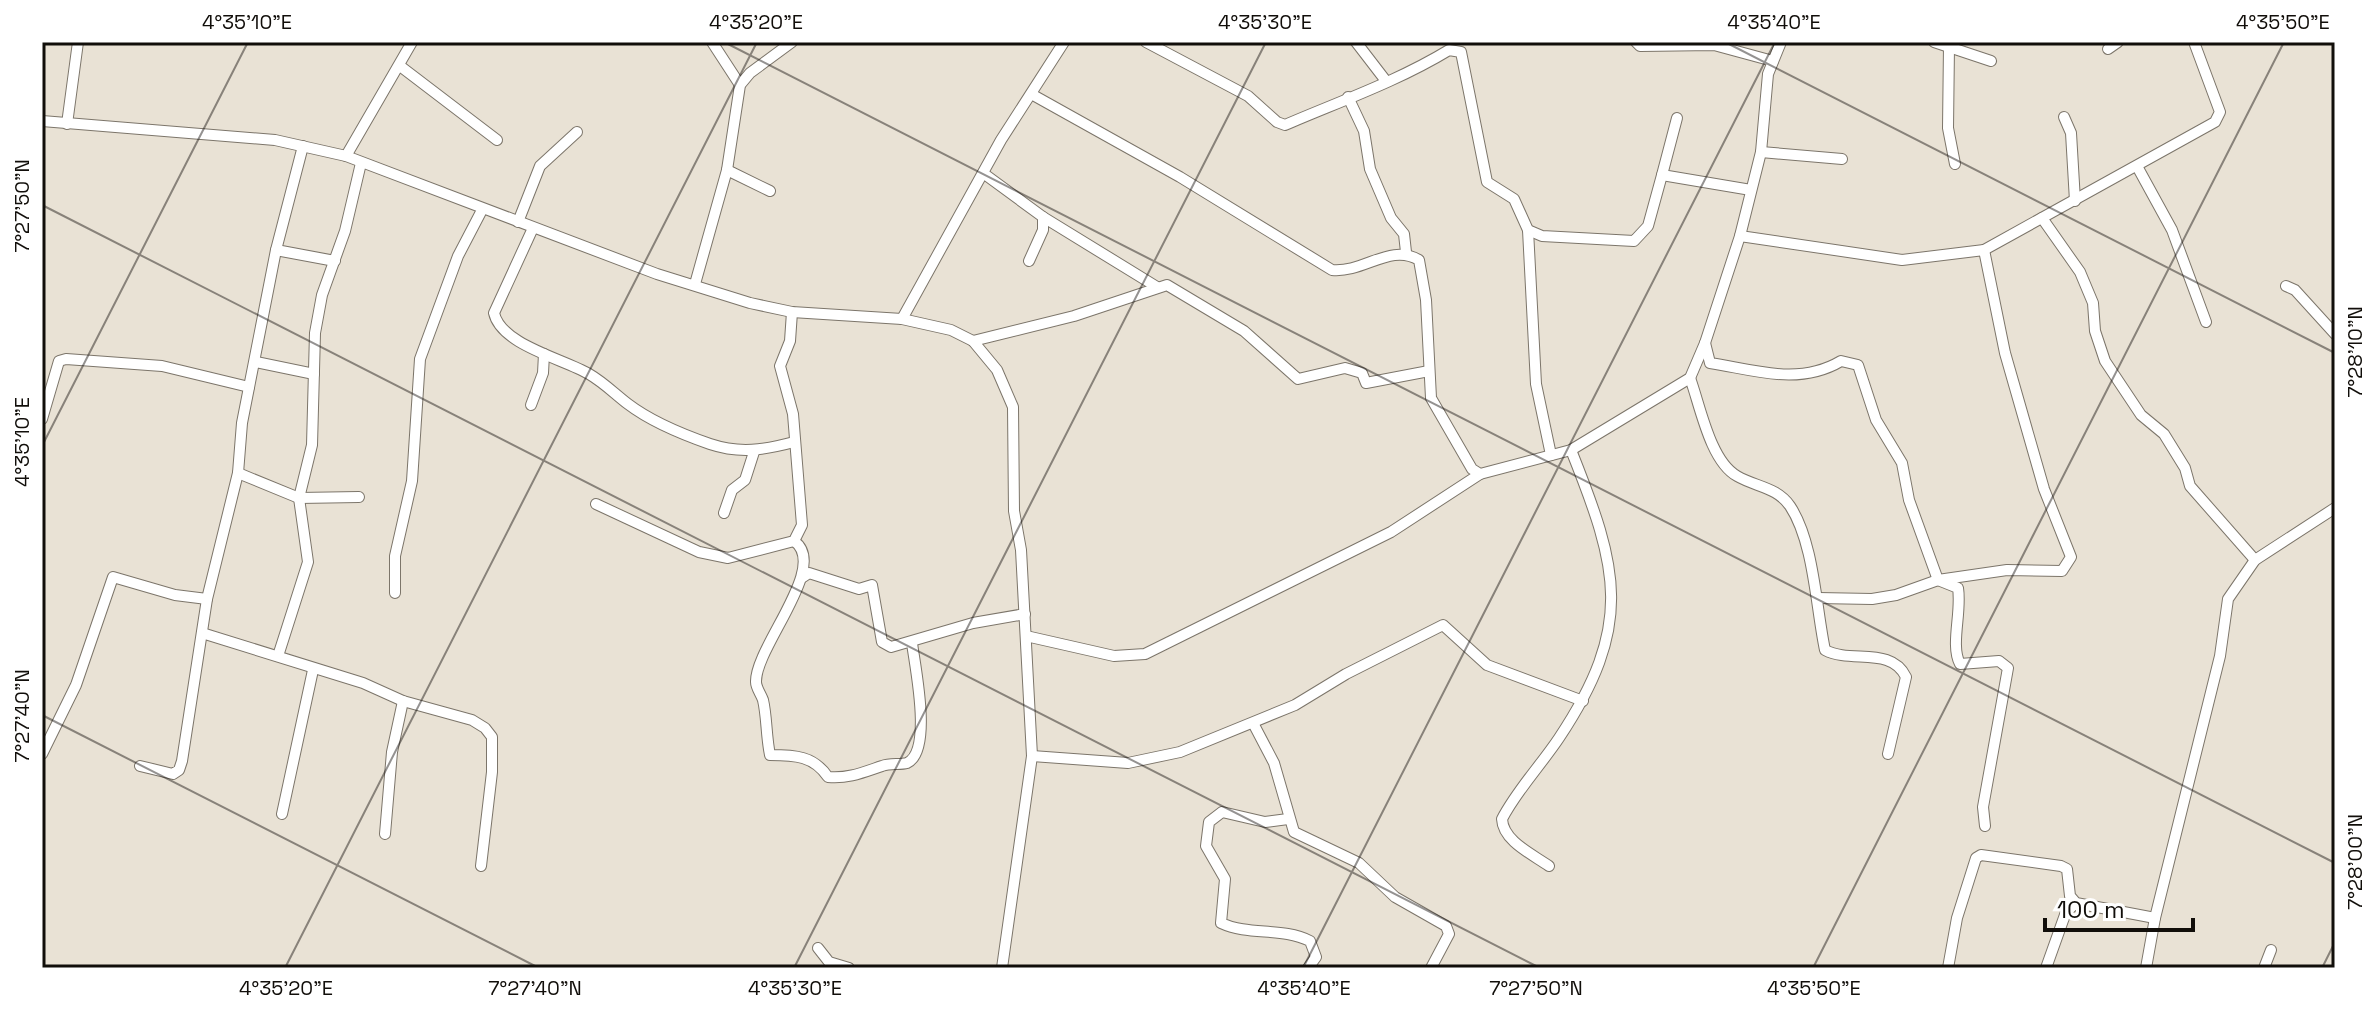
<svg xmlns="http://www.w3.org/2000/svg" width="2377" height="1010" font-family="'Space Grotesk',sans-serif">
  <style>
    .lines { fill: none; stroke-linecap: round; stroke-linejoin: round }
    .minor-casing { stroke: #7c756a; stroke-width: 12 }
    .minor { stroke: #fff; stroke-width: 10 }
    .ticks { fill: none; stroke: #110e0a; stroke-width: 2; stroke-opacity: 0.45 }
    .neatline { fill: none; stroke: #110e0a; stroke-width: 3 }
    .ticks-label { font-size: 20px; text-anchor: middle; fill: #110e0a }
  </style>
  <rect width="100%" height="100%" fill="#e9e2d5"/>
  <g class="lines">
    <g class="minor-casing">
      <g id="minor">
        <path d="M712,42L740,85"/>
        <path d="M1146,42L1248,96L1277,122L1285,125C1341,101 1398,81 1449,50L1461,52L1487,182L1514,199L1528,230L1542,236L1634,241L1648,226L1662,175"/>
        <path d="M1356,42L1386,81"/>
        <path d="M1636,42L1640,46L1714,45L1773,61"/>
        <path d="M1934,42L1991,61"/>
        <path d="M1949,46L1948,128L1955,164"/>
        <path d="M2108,49L2118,42"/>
        <path d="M400,66L497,140"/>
        <path d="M1033,95L1180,177L1332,270C1364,273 1390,243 1419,260L1426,300L1431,398L1472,469L1480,474L1571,450L1690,378L1705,343L1740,236L1761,152L1768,74L1781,42"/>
        <path d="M1348,97L1364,131L1370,169L1391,218L1404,234L1406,252"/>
        <path d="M2064,117L2071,133L2075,201"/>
        <path d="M1677,118L1662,175L1751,190"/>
        <path d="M42,121L275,140L346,156L657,274L750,303L792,312L902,319L951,330L973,341L997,370L1013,407L1014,511L1021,550L1032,756L1002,968"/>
        <path d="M67,124L78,42"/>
        <path d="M1761,152L1842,159"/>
        <path d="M346,156L412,42"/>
        <path d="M2138,168L2172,230L2206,322"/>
        <path d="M727,170L770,191"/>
        <path d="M983,173L1043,217L1157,287"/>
        <path d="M2042,218L2080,272L2093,303L2095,331L2105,361L2141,415L2164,434L2185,468L2190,486L2255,560"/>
        <path d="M518,222L540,166L577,132"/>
        <path d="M533,228L494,313C501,345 564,359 589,374C603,382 615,394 628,404C649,420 684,435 710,444C740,454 764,450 794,442"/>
        <path d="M1528,230L1536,384L1551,455"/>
        <path d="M1740,236L1902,260L1984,250L2215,122L2220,112L2194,42"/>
        <path d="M276,250L335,261"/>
        <path d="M1029,261L1043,230V217"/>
        <path d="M695,284L727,170L740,85L750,73L792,42"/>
        <path d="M2286,286L2295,290L2335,334"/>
        <path d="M902,319L1001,140L1064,42"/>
        <path d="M973,341L1074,316L1167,285L1244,331L1298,379L1345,368L1362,373L1366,383L1429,371"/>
        <path d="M1705,343L1710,363C1755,370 1799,386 1841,361L1858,365L1876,420L1902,463L1909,500L1938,580L1958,588C1962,612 1950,645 1960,664L1999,661L2008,668L1983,807L1985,826"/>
        <path d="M256,362L314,374"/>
        <path d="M1690,378C1700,405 1710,461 1737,476C1756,487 1777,487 1790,506C1814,542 1816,608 1825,650C1851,664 1891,646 1906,677L1888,754"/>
        <path d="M531,405L543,373L544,354"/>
        <path d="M42,419L59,361L66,359L162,366L249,387"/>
        <path d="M238,473L299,498L359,497"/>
        <path d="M596,504L699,552L728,558L794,541L802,525L793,414L780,366L790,341L792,312"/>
        <path d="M724,513L732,490L745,480L754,452"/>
        <path d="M794,541C830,566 755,647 756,682C756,688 761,694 763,700C767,717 766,736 770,755C795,755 814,756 828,777C848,779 864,772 882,766C890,763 900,765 907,763C933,751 915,667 912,643"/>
        <path d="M803,577L809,573L859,589L872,585L882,642L891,647L973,623L1025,614"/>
        <path d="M395,593V556L412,481L420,359L458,256L482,210"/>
        <path d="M1818,598L1872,599L1896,595L1938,580L2007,570L2062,571L2071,557L2044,489L2005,353L1984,250"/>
        <path d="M202,633L363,683L403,701L472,720L485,728L492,737V772L481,866"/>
        <path d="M1026,636L1114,656L1145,654L1391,532L1480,474"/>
        <path d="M278,656L308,562L299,498L312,445L315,333L322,295L345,231L361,163"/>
        <path d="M1253,723L1274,763L1294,832L1359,863L1395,897L1446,926L1449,934L1431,968"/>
        <path d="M42,754L76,685L113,577L175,595L207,599"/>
        <path d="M1032,756L1128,763L1180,752L1295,705L1346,674L1443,625L1487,665L1583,701"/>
        <path d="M140,766L173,774L179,770L182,761L207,599L238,473L242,423L276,250L303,146"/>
        <path d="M282,814L313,670"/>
        <path d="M1288,819L1265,822L1222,812L1209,822L1206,846L1225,879L1221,923C1249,936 1282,927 1310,941L1316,957L1308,968"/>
        <path d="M385,834L392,752L403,701"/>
        <path d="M1549,866C1532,854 1503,841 1502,819C1517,790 1541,765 1559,738C1634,625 1619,570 1571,450"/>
        <path d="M818,948L829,962L849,968"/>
        <path d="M1948,968L1957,918L1976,858L1981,855L2061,866L2067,869L2070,896L2076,903L2155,918"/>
        <path d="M2046,968L2066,912L2076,903"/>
        <path d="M2146,968L2155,918L2220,656L2228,599L2255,560L2335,508"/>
        <path d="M2264,968L2271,950"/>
      </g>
    </g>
    <use href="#minor" class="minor"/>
  </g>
  <path class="ticks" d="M724,42L2335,863M1725,42L2335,353M42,205L1540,968M42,446L248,42M42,715L539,968M285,968L757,42M794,968L1266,42M1303,968L1775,42M1813,968L2284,42M2322,968L2335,942"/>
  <rect width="2377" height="1010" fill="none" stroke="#ffffff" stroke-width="88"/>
  <path d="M2045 918v12h148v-12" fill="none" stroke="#110e0a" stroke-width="4"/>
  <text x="2057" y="918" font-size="24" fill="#110e0a" stroke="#ffffff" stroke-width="6" paint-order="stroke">100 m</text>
  <rect x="44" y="44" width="2289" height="922" class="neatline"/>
  <g class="ticks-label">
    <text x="247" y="29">4°35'10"E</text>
    <text x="756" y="29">4°35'20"E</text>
    <text x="1265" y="29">4°35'30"E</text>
    <text x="1774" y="29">4°35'40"E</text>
    <text x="2283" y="29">4°35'50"E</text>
    <text transform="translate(22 206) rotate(-90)" y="7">7°27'50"N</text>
    <text transform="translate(2355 352) rotate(-90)" y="7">7°28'10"N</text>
    <text transform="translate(22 442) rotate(-90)" y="7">4°35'10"E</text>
    <text transform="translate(22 716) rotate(-90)" y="7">7°27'40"N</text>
    <text transform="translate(2355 862) rotate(-90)" y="7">7°28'00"N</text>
    <text x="286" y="995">4°35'20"E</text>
    <text x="535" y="995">7°27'40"N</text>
    <text x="795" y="995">4°35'30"E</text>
    <text x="1304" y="995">4°35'40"E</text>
    <text x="1536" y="995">7°27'50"N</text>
    <text x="1814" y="995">4°35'50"E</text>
  </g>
</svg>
